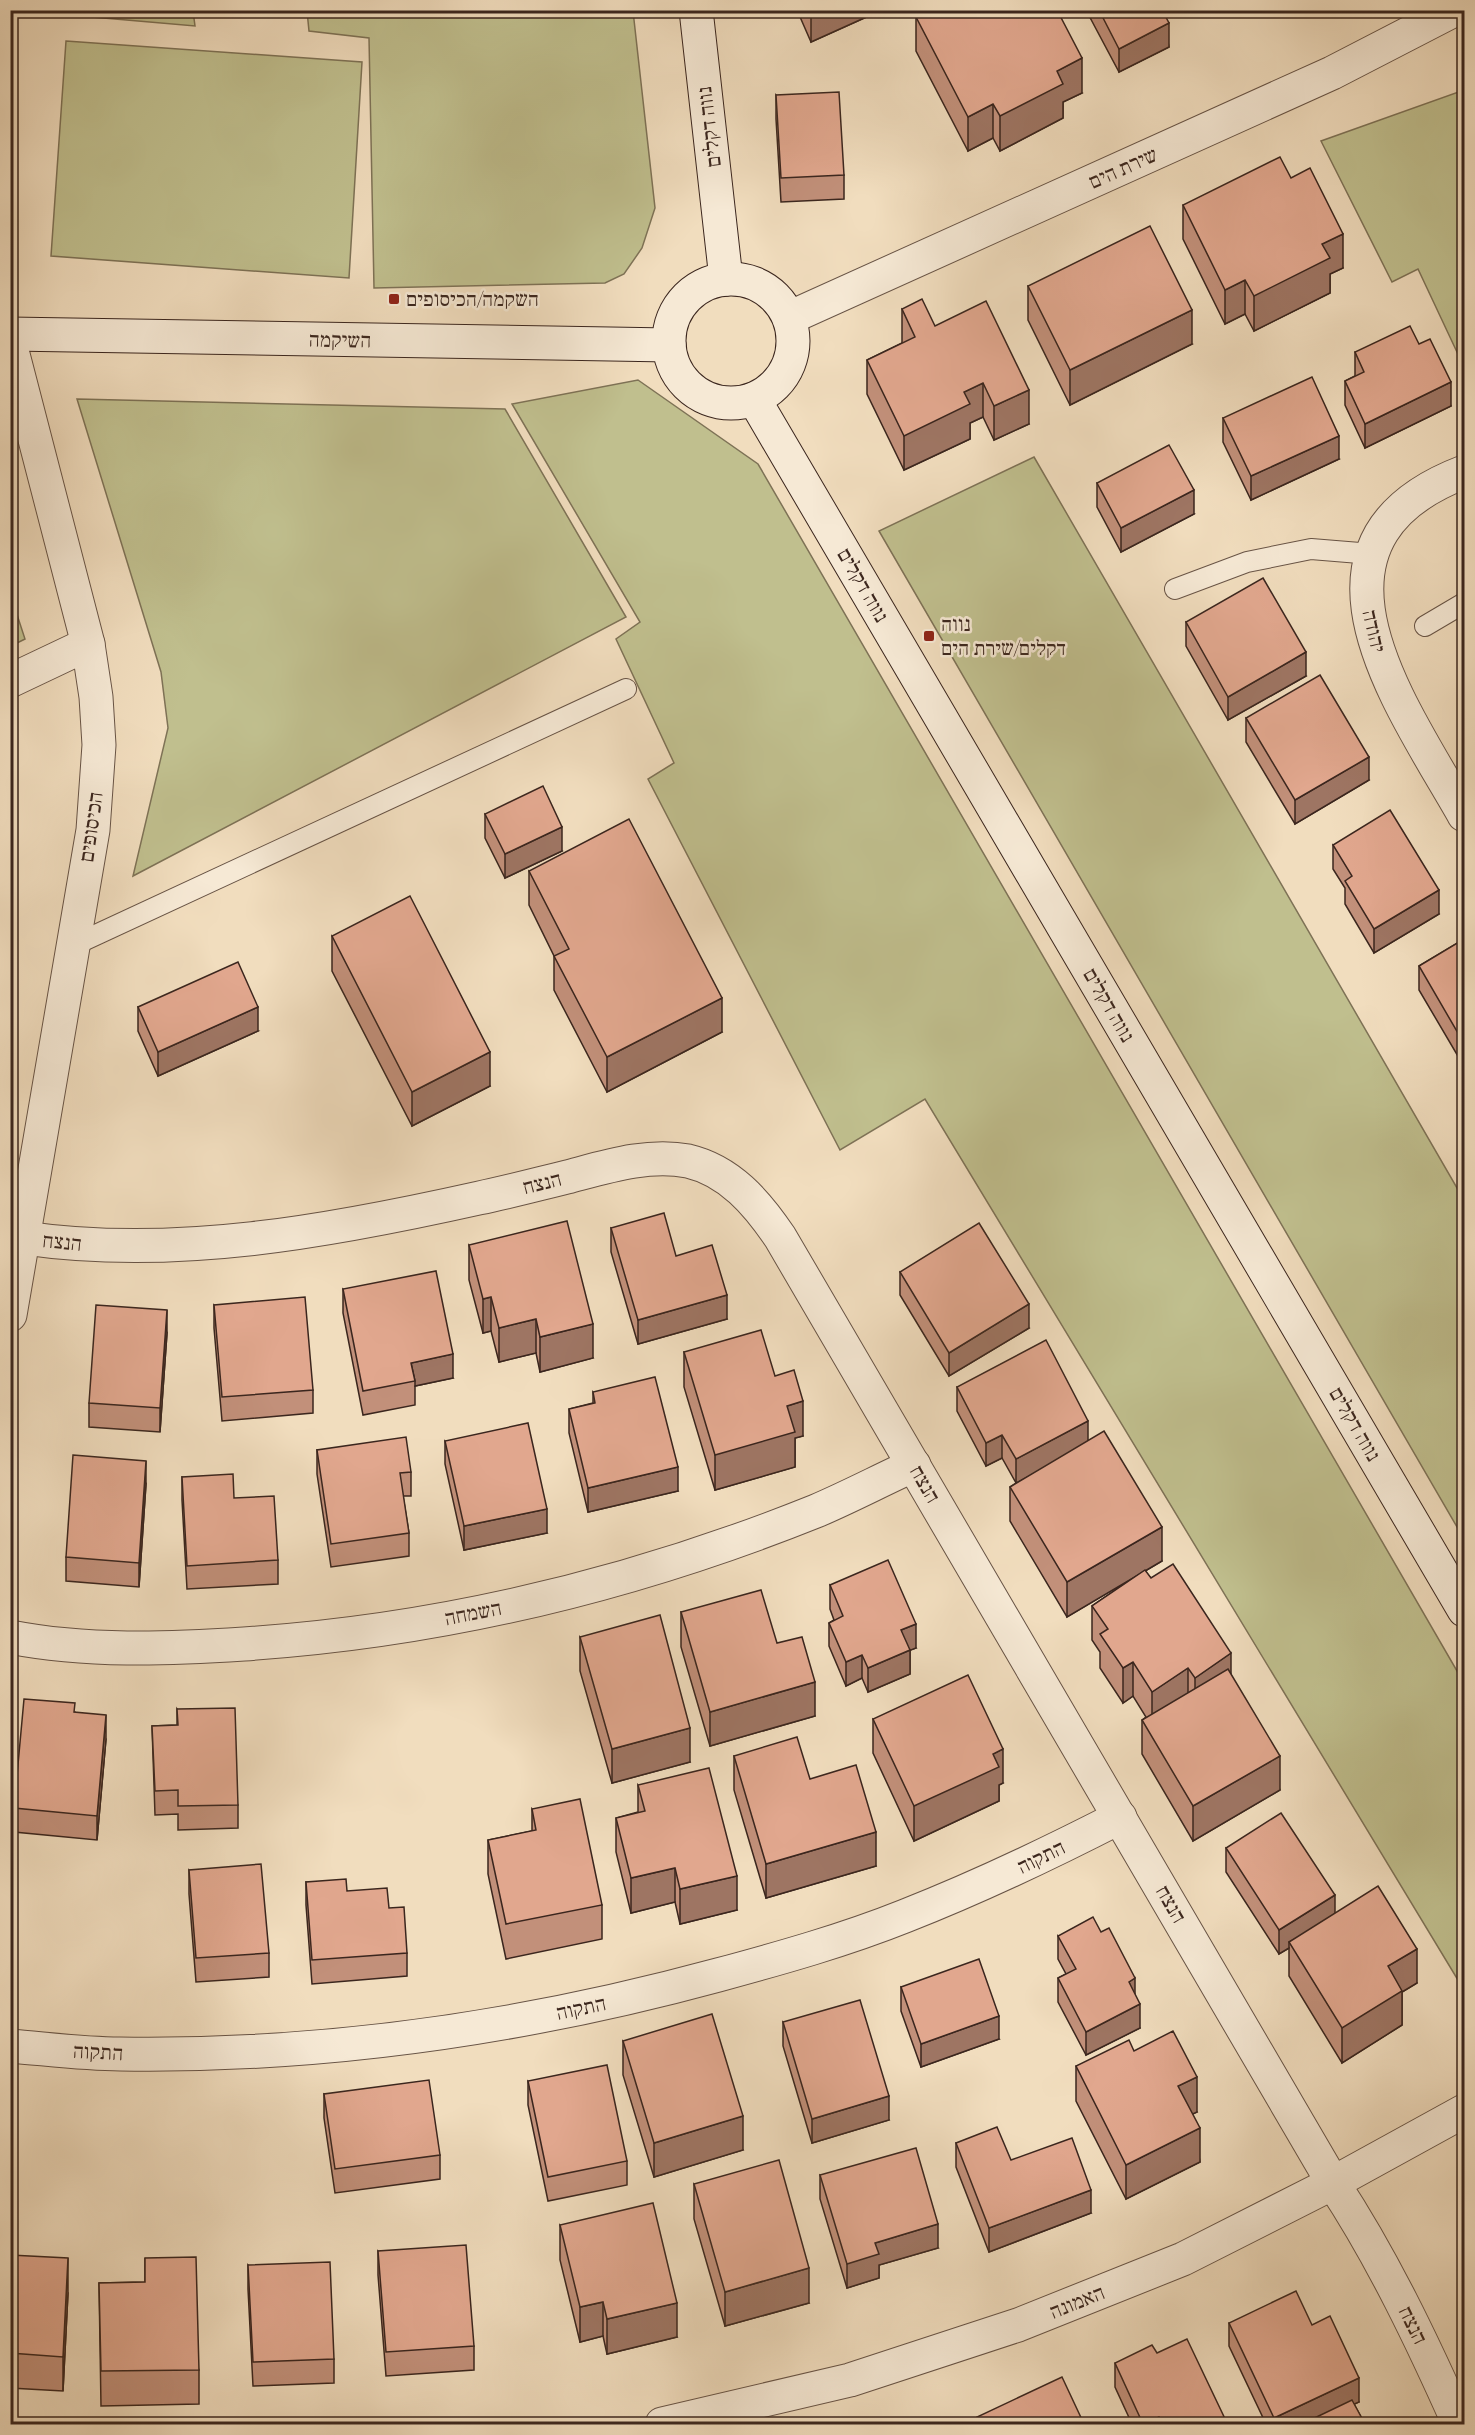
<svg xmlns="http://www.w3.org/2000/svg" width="1475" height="2435" font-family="'IM FELL French Canon','Frank Ruhl Libre',serif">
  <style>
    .green { fill: #c0bf8e; stroke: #7e7256; stroke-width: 1.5 }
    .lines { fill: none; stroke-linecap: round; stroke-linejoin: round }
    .lane-casing { stroke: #685446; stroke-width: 22 }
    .street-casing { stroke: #685446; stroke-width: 35 }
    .secondary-casing { stroke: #3b261e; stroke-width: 35 }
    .lane { stroke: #f6e9d5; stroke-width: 20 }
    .street { stroke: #f6e9d5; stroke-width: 33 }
    .secondary { stroke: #f6e9d5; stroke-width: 33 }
    .wall { fill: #c2907a; stroke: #3b261e; stroke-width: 1.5 }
    .shaded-wall { fill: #9e7563; stroke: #3b261e; stroke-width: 1.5 }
    .building { fill: #e1a78e; stroke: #3b261e; stroke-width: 1.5 }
    .poi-dot { fill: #8f2418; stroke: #f6e9d5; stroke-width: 2 }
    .labels { text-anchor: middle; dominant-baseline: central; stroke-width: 5; stroke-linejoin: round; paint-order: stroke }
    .street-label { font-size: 21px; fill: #3b261e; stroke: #f6e9d5 }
    .poi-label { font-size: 21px; fill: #3b261e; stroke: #f6e9d5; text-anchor: start }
  </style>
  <rect width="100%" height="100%" fill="#f1ddbe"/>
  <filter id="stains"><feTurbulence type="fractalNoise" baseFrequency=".00333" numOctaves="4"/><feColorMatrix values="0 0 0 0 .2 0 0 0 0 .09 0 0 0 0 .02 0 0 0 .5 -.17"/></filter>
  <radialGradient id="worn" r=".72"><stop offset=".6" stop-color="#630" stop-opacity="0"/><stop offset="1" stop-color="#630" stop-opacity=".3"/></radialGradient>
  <g class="green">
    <path d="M82,11H193L195,26L81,16Z"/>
    <path d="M307,11H633L655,208L642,248L624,274L605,283L374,288L369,38L309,31Z"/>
    <path d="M66,41L362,62L349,278L51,256Z"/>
    <path d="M1464,90V367L1418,269L1392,282L1321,141Z"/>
    <path d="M638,380L758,464L1464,1683V1990L925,1099L840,1150L648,779L674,763L616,639L640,622L512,404Z"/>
    <path d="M77,399L505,409L626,617L133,876L168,728L161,672Z"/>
    <path d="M1034,457L1464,1200V1539L879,531Z"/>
    <path d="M10,593L25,639L11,646H10Z"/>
  </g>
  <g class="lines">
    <g class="lane-casing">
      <g id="lane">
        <path d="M1175,589L1247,562L1311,549L1372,554"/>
        <path d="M1425,626L1464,603"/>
        <path d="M72,946L626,689"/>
      </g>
    </g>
    <g class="street-casing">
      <g id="street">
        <path d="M789,318L1332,73L1454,10"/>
        <path d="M10,343L88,644L96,697L99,745L93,830L10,1315"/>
        <path d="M1464,472C1281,542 1401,704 1464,815"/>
        <path d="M10,681L88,644"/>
        <path d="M24,1238C175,1260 331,1231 479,1198C508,1192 538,1184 567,1177C605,1167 648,1153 688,1161C730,1171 757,1203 780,1237L1333,2183C1383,2259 1422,2341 1459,2424"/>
        <path d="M10,1637C87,1652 167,1649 244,1644C440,1631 634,1584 816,1511C849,1497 881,1480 914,1465"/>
        <path d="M10,2046C47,2049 84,2054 120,2054C323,2057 523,2028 718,1975C781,1958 845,1940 905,1916C979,1887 1050,1853 1120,1817"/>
        <path d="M662,2424L850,2380L1018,2325L1183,2259L1333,2183L1464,2111"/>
      </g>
    </g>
    <g class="secondary-casing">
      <g id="secondary">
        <path d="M696,10L726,279"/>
        <circle cx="731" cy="341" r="62"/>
        <path d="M10,334L669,345"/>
        <path d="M754,399L1464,1610"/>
      </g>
    </g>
    <use href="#lane" class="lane"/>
    <use href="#street" class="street"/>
    <use href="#secondary" class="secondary"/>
  </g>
  <g class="wall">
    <path d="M797,10H882L811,42Z"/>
    <path d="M1086,10H1162L1169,47L1119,72Z"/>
    <path d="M916,17L1082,93L1063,102V118L1000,151L993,138L968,151L916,51Z"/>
    <path d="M776,95L844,175V199L781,202L776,119Z"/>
    <path d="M1291,178L1343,268L1330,274V293L1254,331L1245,314L1225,324L1183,239V205Z"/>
    <path d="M1028,286L1192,344L1070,405L1028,320Z"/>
    <path d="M902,309L935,326L1029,424L994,440L983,417L970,423V439L904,470L867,394V360L902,343Z"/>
    <path d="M1419,344L1451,406L1365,448L1345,405V381L1355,376V352Z"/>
    <path d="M1223,418L1339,459L1251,500L1223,442Z"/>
    <path d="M1097,483L1194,514L1121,552L1097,507Z"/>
    <path d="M1186,622L1306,676L1228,720L1186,646Z"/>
    <path d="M1246,718L1369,780L1295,824L1246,742Z"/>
    <path d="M485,814L562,851L505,878L485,838Z"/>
    <path d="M1333,845L1439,914L1374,953L1345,904V888L1333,869Z"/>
    <path d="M529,871L722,1032L607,1092L554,990V956L529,905Z"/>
    <path d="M332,936L490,1086L412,1126L332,971Z"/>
    <path d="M1464,939L1462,1063L1419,990V966Z"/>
    <path d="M138,1007L258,1031L158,1076L138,1031Z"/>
    <path d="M611,1228L676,1256L727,1319L638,1344L611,1252Z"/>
    <path d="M469,1245L593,1358L540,1372L536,1353L499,1362L491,1331L483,1333L469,1280Z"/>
    <path d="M900,1272L1029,1328L949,1376L900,1295Z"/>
    <path d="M343,1289L453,1378L415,1386V1405L363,1415L343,1313Z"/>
    <path d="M214,1305L313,1390V1413L222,1421L214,1328Z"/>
    <path d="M167,1333L160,1432L89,1427V1403Z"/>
    <path d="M684,1352L775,1376L803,1436L795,1438V1467L715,1490L684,1387Z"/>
    <path d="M957,1387L1088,1440L1162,1561L1145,1571L1231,1675L1280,1790L1193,1841L1142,1754V1720L1146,1717L1133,1696L1123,1703L1100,1668V1652L1092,1640V1606L1137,1575L1067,1617L1010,1521V1487L1016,1483L1002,1458L986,1466L957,1411Z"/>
    <path d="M593,1392L678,1491L588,1512L569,1433V1409L593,1403Z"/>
    <path d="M445,1441L547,1533L464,1550L445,1464Z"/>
    <path d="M317,1450L411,1472V1496H403L409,1533V1556L331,1567L317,1474Z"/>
    <path d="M182,1477L234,1498L278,1560V1584L187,1589L182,1500Z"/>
    <path d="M146,1484L139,1587L66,1581V1557Z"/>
    <path d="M830,1585L916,1648L910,1650V1674L868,1692L862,1678L846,1686L829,1646V1623L834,1620L830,1609Z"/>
    <path d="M681,1612L777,1643L815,1716L710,1746L681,1647Z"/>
    <path d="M580,1637L690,1762L612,1783L580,1671Z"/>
    <path d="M177,1709L238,1805V1828L178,1830V1814L155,1815L152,1726L177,1725Z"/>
    <path d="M75,1712L106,1739L97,1840L14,1832V1808Z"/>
    <path d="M873,1719L1003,1783L999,1785V1801L914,1841L873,1753Z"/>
    <path d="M734,1756L810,1779L876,1866L766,1898L734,1790Z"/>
    <path d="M638,1785L737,1910L680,1924L675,1902L631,1913L616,1852V1818L638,1812Z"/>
    <path d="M532,1809L602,1905V1939L506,1959L488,1874V1840L532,1831Z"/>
    <path d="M1226,1848L1335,1913L1417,1983L1402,1992V2025L1342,2063L1289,1976V1948L1279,1954L1226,1872Z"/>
    <path d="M189,1870L269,1953V1977L196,1982L189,1894Z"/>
    <path d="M306,1882L347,1891L407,1953V1976L312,1984L306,1905Z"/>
    <path d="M1058,1936L1140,2028L1086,2055L1058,2002V1978L1066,1974L1058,1959Z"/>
    <path d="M901,1987L999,2039L921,2067L901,2011Z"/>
    <path d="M783,2022L889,2120L812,2143L783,2046Z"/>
    <path d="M623,2041L743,2150L654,2177L623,2075Z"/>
    <path d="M1134,2051L1197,2112L1192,2114L1200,2162L1126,2199L1076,2101V2066Z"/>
    <path d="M528,2081L627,2161V2185L548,2201L528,2105Z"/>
    <path d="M324,2094L440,2155V2179L335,2193L324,2118Z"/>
    <path d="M956,2143L1011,2160L1091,2213L989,2252L956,2167Z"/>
    <path d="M820,2175L938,2248L879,2265V2278L847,2288L820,2199Z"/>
    <path d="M694,2184L809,2303L725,2326L694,2219Z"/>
    <path d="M560,2225L677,2337L607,2354L603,2336L580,2342L560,2260Z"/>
    <path d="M378,2251L474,2346V2370L386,2376L378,2275Z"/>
    <path d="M10,2255L68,2293L63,2391L10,2388Z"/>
    <path d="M145,2258L199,2370V2404L101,2406L99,2283L145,2282Z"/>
    <path d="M248,2265L334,2359V2383L253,2386L248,2289Z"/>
    <path d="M1229,2323L1312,2325L1359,2402L1354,2404L1365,2424H1266L1229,2346Z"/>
    <path d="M1157,2353L1227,2424H1132L1115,2387V2363Z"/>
  </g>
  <g class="shaded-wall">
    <path d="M223,10H234L223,13Z"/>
    <path d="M811,10H882L811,42Z"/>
    <path d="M1169,23V47L1119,72V49Z"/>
    <path d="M1082,58V93L1063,102V118L1000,151V116L1057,71Z"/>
    <path d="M993,104V138L968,151V117Z"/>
    <path d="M1343,234V268L1330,274V293L1254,331V296L1322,244Z"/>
    <path d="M1245,280V314L1225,324V290Z"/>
    <path d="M1192,310V344L1070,405V370Z"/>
    <path d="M1451,382V406L1365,448V424Z"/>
    <path d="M983,383V417L970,423V439L904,470V436L964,392Z"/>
    <path d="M1029,390V424L994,440V406Z"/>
    <path d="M1339,436V459L1251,500V476Z"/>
    <path d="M1194,490V514L1121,552V528Z"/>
    <path d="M1306,652V676L1228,720V697Z"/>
    <path d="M1369,757V780L1295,824V800Z"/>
    <path d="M562,827V851L505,878V854Z"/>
    <path d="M1439,890V914L1374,953V929Z"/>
    <path d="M722,998V1032L607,1092V1057Z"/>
    <path d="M258,1007V1031L158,1076V1052Z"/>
    <path d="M1464,1038V1062L1462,1063V1040Z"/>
    <path d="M490,1052V1086L412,1126V1092Z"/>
    <path d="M727,1295V1319L638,1344V1320Z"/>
    <path d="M491,1297V1331L483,1333V1299Z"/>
    <path d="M1029,1304V1328L949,1376V1353Z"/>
    <path d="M167,1310V1333L160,1432V1408Z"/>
    <path d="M536,1319V1353L499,1362V1328Z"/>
    <path d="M593,1324V1358L540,1372V1337Z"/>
    <path d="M453,1354V1378L415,1386V1381L411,1363Z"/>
    <path d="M803,1401V1436L795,1438V1467L715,1490V1455L787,1406Z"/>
    <path d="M1088,1421V1445L1016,1483V1459Z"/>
    <path d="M1002,1435V1458L986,1466V1443Z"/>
    <path d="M146,1461V1484L139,1587V1563Z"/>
    <path d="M678,1467V1491L588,1512V1488Z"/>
    <path d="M547,1509V1533L464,1550V1526Z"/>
    <path d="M1162,1527V1561L1067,1617V1582Z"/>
    <path d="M916,1624V1648L901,1654V1630Z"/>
    <path d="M910,1650V1674L868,1692V1668Z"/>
    <path d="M1231,1653V1687L1195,1712V1678Z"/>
    <path d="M862,1655V1678L846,1686V1662Z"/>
    <path d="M1133,1662V1696L1123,1703V1668Z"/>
    <path d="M1188,1668V1702L1152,1726V1692Z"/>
    <path d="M815,1682V1716L710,1746V1712Z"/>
    <path d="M106,1715V1739L97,1840V1816Z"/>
    <path d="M690,1728V1762L612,1783V1749Z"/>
    <path d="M1003,1749V1783L999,1785V1801L914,1841V1806L993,1754Z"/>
    <path d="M1280,1756V1790L1193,1841V1806Z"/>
    <path d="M876,1832V1866L766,1898V1864Z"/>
    <path d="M675,1868V1902L631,1913V1878Z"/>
    <path d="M737,1876V1910L680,1924V1889Z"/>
    <path d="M1335,1895V1919L1289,1942V1948L1279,1954V1930Z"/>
    <path d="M1417,1949V1983L1402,1992V2025L1342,2063V2028L1388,1966Z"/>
    <path d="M1135,1978V2002L1129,1982Z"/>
    <path d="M1140,2004V2028L1086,2055V2032Z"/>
    <path d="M999,2016V2039L921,2067V2044Z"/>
    <path d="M1197,2077V2112L1178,2121V2086Z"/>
    <path d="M889,2096V2120L812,2143V2119Z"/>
    <path d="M743,2116V2150L654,2177V2143Z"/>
    <path d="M1200,2128V2162L1126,2199V2165Z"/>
    <path d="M1091,2190V2213L989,2252V2228Z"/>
    <path d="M938,2224V2248L879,2265V2278L847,2288V2264L875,2243Z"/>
    <path d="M68,2258V2293L63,2391V2357Z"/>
    <path d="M809,2268V2303L725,2326V2292Z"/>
    <path d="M603,2302V2336L580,2342V2307Z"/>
    <path d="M677,2303V2337L607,2354V2319Z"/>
    <path d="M1359,2378V2402L1310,2424H1274V2418Z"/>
    <path d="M1159,2417V2424H1143Z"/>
  </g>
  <g class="building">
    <path d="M928,10H1057L1082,58L1057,71L1063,84L1000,116L993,104L968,117L916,17Z"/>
    <path d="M1099,10H1162L1169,23L1119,49Z"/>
    <path d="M839,92L844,175L781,178L776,95Z"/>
    <path d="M1280,157L1291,178L1310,168L1343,234L1322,244L1330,258L1254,296L1245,280L1225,290L1183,205Z"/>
    <path d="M1150,226L1192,310L1070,370L1028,286Z"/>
    <path d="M922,299L935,326L986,301L1029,390L994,406L983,383L964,392L970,404L904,436L867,360L915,337L902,309Z"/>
    <path d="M1410,326L1419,344L1430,339L1451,382L1365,424L1345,381L1364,372L1355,352Z"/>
    <path d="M1312,377L1339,436L1251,476L1223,418Z"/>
    <path d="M1169,445L1194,490L1121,528L1097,483Z"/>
    <path d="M1263,578L1306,652L1228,697L1186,622Z"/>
    <path d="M1320,675L1369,757L1295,800L1246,718Z"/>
    <path d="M543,786L562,827L505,854L485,814Z"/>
    <path d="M1390,810L1439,890L1374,929L1345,881L1352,876L1333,845Z"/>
    <path d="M629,819L722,998L607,1057L554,956L569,949L529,871Z"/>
    <path d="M410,896L490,1052L412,1092L332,936Z"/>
    <path d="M1464,939V1038L1462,1040L1419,966Z"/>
    <path d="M238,962L258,1007L158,1052L138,1007Z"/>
    <path d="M664,1213L676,1256L712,1245L727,1295L638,1320L611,1228Z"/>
    <path d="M567,1221L593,1324L540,1337L536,1319L499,1328L491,1297L483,1299L469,1245Z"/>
    <path d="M979,1223L1029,1304L949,1353L900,1272Z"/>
    <path d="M436,1271L453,1354L411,1363L415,1381L363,1391L343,1289Z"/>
    <path d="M305,1297L313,1390L222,1397L214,1305Z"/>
    <path d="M96,1305L167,1310L160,1408L89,1403Z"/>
    <path d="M761,1330L775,1376L794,1370L803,1401L787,1406L795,1432L715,1455L684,1352Z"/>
    <path d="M1046,1340L1088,1421L1016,1459L1002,1435L986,1443L957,1387Z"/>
    <path d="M655,1377L678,1467L588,1488L569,1409L595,1403L593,1392Z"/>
    <path d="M528,1423L547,1509L464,1526L445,1441Z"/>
    <path d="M1104,1431L1162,1527L1067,1582L1010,1487Z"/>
    <path d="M406,1437L411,1472L400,1473L409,1533L331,1544L317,1450Z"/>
    <path d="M73,1455L146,1461L139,1563L66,1557Z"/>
    <path d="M233,1474L234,1498L274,1496L278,1560L187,1566L182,1477Z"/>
    <path d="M888,1560L916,1624L901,1630L910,1650L868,1668L862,1655L846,1662L829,1623L843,1616L830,1585Z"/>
    <path d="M1173,1564L1231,1653L1195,1678L1188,1668L1152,1692L1133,1662L1123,1668L1100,1634L1108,1629L1092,1606L1145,1570L1151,1578Z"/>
    <path d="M761,1590L777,1643L802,1637L815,1682L710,1712L681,1612Z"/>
    <path d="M660,1615L690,1728L612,1749L580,1637Z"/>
    <path d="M1228,1669L1280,1756L1193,1806L1142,1720Z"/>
    <path d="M968,1675L1003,1749L993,1754L999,1767L914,1806L873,1719Z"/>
    <path d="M24,1699L75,1703L74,1712L106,1715L97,1816L14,1808Z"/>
    <path d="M235,1708L238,1805L178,1806V1790L155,1791L152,1726L178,1725L177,1709Z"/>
    <path d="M797,1737L810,1779L856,1765L876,1832L766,1864L734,1756Z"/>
    <path d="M709,1768L737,1876L680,1889L675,1868L631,1878L616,1818L645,1811L638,1785Z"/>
    <path d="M580,1799L602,1905L506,1924L488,1840L536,1830L532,1809Z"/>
    <path d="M1281,1813L1335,1895L1279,1930L1226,1848Z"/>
    <path d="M261,1864L269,1953L196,1958L189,1870Z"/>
    <path d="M346,1879L347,1891L387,1888L389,1908L404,1907L407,1953L312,1960L306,1882Z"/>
    <path d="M1378,1886L1417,1949L1388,1966L1402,1991L1342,2028L1289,1942Z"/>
    <path d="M1093,1917L1101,1932L1109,1928L1135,1978L1129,1982L1140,2004L1086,2032L1058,1978L1076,1969L1058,1936Z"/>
    <path d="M979,1959L999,2016L921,2044L901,1987Z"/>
    <path d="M860,2000L889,2096L812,2119L783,2022Z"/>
    <path d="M712,2014L743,2116L654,2143L623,2041Z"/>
    <path d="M1173,2031L1197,2077L1178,2086L1200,2128L1126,2165L1076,2066L1129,2040L1134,2051Z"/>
    <path d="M607,2065L627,2161L548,2177L528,2081Z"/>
    <path d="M429,2080L440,2155L335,2169L324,2094Z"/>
    <path d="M997,2127L1011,2160L1072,2138L1091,2190L989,2228L956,2143Z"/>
    <path d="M916,2148L938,2224L875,2243L879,2254L847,2264L820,2175Z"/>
    <path d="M779,2160L809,2268L725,2292L694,2184Z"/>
    <path d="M653,2203L677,2303L607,2319L603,2302L580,2307L560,2225Z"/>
    <path d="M466,2245L474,2346L386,2352L378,2251Z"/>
    <path d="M10,2255L68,2258L63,2357L10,2353Z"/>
    <path d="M196,2257L199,2370L101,2371L99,2283L145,2282V2258Z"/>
    <path d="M330,2262L334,2359L253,2362L248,2265Z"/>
    <path d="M1296,2291L1312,2325L1330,2316L1359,2378L1274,2418L1229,2323Z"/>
    <path d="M1187,2339L1227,2423L1223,2424H1163L1159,2417L1143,2424L1115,2363L1152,2345L1157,2353Z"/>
    <path d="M1062,2377L1084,2424H981L977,2417Z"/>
    <path d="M1352,2400L1365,2424H1302Z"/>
  </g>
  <g class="poi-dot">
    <rect x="388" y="293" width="12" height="12" rx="3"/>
    <rect x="923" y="630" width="12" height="12" rx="3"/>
  </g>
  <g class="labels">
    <g class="street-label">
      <text transform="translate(709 127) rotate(-97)">נווה דקלים</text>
      <text transform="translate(1123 168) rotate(-24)">שירת הים</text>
      <text transform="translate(340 340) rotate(1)">השיקמה</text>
      <text transform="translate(863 585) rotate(60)">נווה דקלים</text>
      <text transform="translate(1374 631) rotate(77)">יהודה</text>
      <text transform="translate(91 827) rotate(-82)">הכיסופים</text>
      <text transform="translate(1109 1005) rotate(60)">נווה דקלים</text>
      <text transform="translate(542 1183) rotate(-14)">הנצח</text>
      <text transform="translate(62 1242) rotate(6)">הנצח</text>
      <text transform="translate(1355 1424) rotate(60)">נווה דקלים</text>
      <text transform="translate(925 1484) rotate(60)">הנצח</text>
      <text transform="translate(473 1613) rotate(-11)">השמחה</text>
      <text transform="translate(1041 1857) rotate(-26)">התקוה</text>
      <text transform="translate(1171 1904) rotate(60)">הנצח</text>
      <text transform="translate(581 2008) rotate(-12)">התקוה</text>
      <text transform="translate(98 2052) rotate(3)">התקוה</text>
      <text transform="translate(1077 2302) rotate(-22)">האמונה</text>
      <text transform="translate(1413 2325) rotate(64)">הנצח</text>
    </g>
    <g class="poi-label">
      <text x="406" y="299">השקמה/הכיסופים</text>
      <text x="941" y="624">נווה<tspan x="941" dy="24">דקלים/שירת הים</tspan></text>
    </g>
  </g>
  <rect width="1475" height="2435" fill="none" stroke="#f1ddbe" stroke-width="36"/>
  <rect x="12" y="12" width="1451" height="2411" fill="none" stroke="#3b261e" stroke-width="3"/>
  <rect x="18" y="18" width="1439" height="2399" fill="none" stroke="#3b261e" stroke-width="1.5"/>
  <rect width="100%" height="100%" filter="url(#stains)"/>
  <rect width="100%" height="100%" fill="url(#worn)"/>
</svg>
